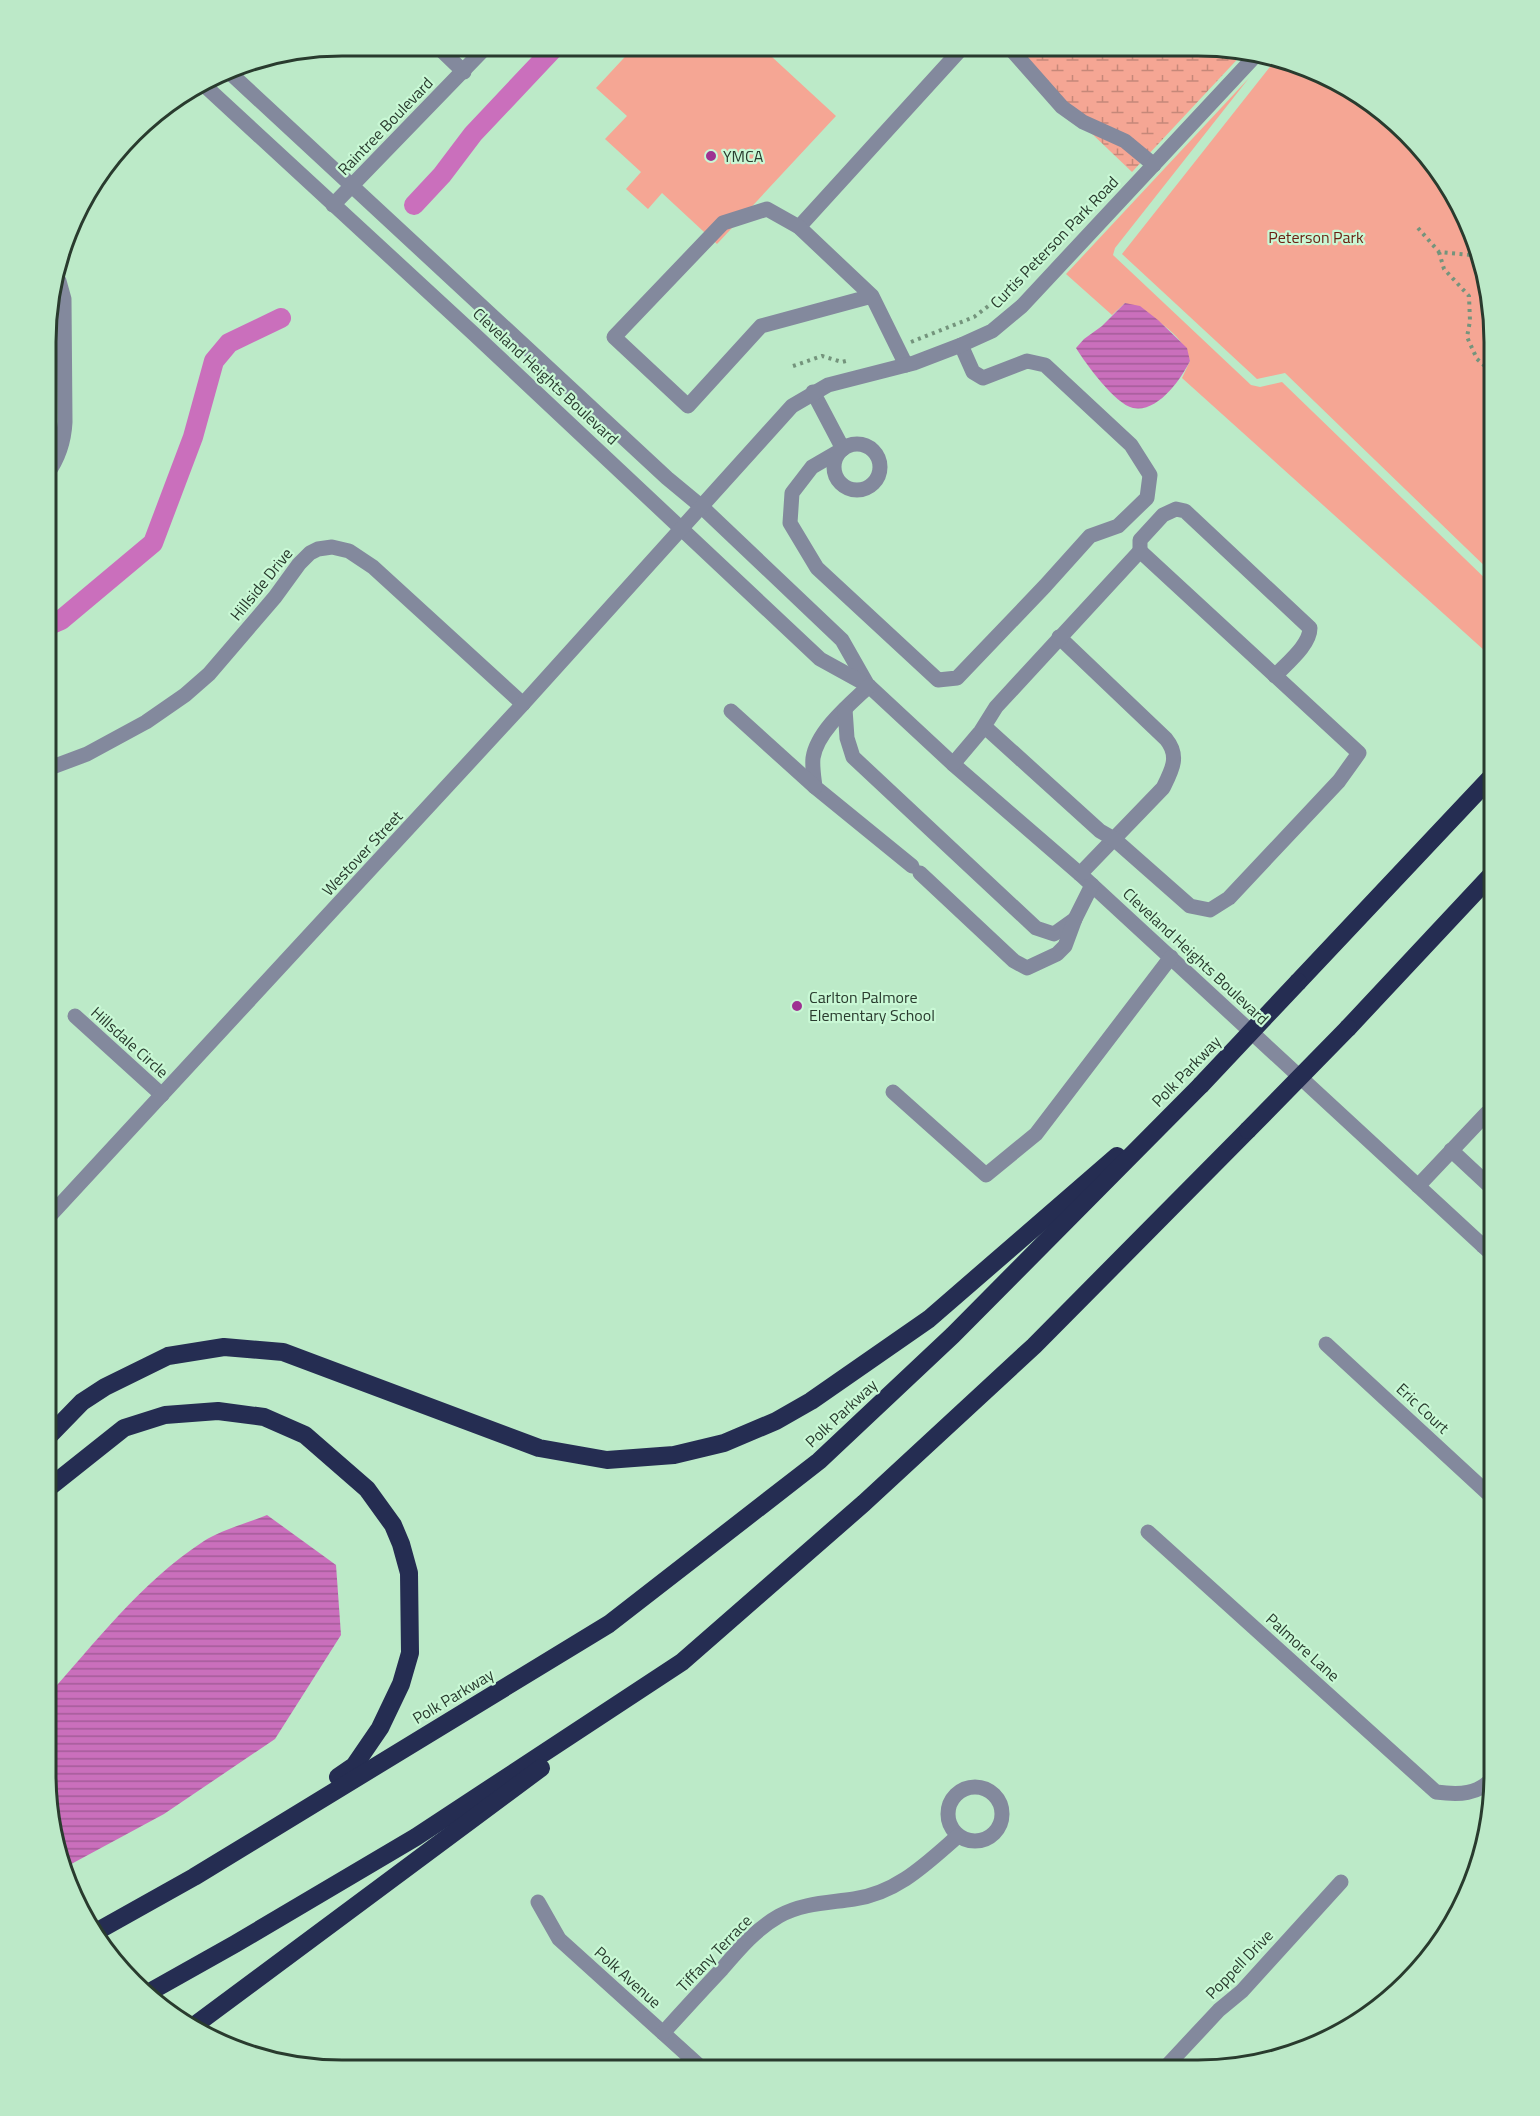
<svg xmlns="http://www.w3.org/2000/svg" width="1540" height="2116" font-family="'Titillium Web',sans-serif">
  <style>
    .wetland { fill: url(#wetland-marsh) }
    .park { fill: #f5a694 }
    .water { fill: url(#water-rules) }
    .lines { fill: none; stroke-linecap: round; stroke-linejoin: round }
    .canal { stroke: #ca6fbc; stroke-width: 20 }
    .path { stroke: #74947c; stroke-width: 4; stroke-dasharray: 3 4.5; stroke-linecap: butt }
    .minor { stroke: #83899d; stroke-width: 15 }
    .highway { stroke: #252d52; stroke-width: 18 }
    .highway-bridge { stroke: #252d52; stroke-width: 18 }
    .poi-dot { fill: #9e3292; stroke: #c9f8d5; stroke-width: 2 }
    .labels { text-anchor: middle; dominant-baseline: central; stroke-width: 4.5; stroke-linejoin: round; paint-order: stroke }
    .street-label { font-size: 16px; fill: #293b2e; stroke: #c9f8d5 }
    .poi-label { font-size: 16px; fill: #293b2e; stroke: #c9f8d5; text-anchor: start }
    .park-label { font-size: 16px; fill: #691f11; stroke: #c9f8d5 }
    .rim { fill: none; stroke: #293b2e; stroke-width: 3 }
  </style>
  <defs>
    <pattern id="wetland-marsh" width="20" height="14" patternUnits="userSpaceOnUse" patternTransform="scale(1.5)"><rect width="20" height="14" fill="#f5a694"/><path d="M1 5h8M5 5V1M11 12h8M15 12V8" fill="none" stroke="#c68879"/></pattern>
    <pattern id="water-rules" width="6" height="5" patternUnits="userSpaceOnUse" patternTransform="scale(1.5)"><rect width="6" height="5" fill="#ca6fbc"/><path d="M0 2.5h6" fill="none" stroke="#a45c99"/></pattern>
  </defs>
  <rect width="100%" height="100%" fill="#bceac8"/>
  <path class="wetland" d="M1001,47L1238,48L1246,50L1132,172Z"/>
  <g class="park">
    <path d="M635,46H760L836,116L717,244L662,193L648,209L626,189L641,172L605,139L627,116L596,88Z"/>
    <path d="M1277,58L1312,67L1379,106L1422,146L1464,210L1485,265L1495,341V576L1285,373L1257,379L1122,254Z"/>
    <path d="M1249,78L1115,248L1113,255L1251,385L1260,387L1282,382L1495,588V660L1182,378L1190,361C1182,331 1151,316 1125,303L1112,315L1066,274Z"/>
  </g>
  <g class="water">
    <path d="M1125,303L1140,306L1158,320L1187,348L1190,361C1181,379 1158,413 1133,408C1115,404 1086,364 1076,348L1084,339L1102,326Z"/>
    <path d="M267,1515L336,1565L341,1635L275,1739L164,1814L62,1869C42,1817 45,1754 45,1699C94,1644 141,1582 204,1541C221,1530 248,1523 267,1515Z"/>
  </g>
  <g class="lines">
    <g class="canal">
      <path d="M414,205L442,175L473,134L556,46"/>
      <path d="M47,626L61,620L153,543L193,437L214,361L229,343L281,318"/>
    </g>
    <g class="path">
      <path d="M1418,228L1439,252L1471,255L1479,250"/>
      <path d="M1439,252L1444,269L1469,296L1470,321L1467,337L1477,359L1495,375"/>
      <path d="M911,342L974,317L1004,294L1007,297"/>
      <path d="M793,366L822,356L842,362L846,361"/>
    </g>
    <g class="minor">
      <path d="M436,45L464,72"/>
      <path d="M1009,47L1062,107L1083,122L1125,141L1154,165"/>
      <path d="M228,71L667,478L702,507L842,640L867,684"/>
      <path d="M204,85L474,334L820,659L869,686L953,764L1080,874L1495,1257"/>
      <path d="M333,205L488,45"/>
      <path d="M799,227L963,47"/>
      <path d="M872,296L761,326L688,406L614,337L723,223L767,209L799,227L872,296L906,365"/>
      <path d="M813,392L843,449L812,467L792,493L790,523L817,568L938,680L957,678L1045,586L1090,536L1118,526L1147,498L1150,475L1131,445L1045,365L1027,361L983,378L973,372L961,345"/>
      <circle cx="857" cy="467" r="23"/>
      <path d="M47,474C58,459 64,441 65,422L64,299L59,281L56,277"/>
      <path d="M1140,551V540L1163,515L1176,509L1185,511L1310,628C1310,645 1287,663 1275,676"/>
      <path d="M1059,637L1166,739C1180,756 1172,770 1163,788L1080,874"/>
      <path d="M869,686C850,704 817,731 813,758C812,767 814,778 815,787L912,866"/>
      <path d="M845,709L847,738L853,757L1036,928L1054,934L1075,919"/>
      <path d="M731,711L815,787"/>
      <path d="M953,764L981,731L996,707L1140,551L1359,753L1339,781L1229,898L1210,910L1190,906L1114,839L1100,831L984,726"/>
      <path d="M47,769L87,754L146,722L185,695L209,674L275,597L299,564L310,553L318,549L332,547L349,551L373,567L523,704"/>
      <path d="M920,873L1014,961L1027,968L1057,954L1065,946L1075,919L1092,885"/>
      <path d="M75,1016L162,1095"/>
      <path d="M893,1092L986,1175L1036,1134L1171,957"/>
      <path d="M1451,1150L1495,1191"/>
      <path d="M1418,1186L1487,1113L1495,1119"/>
      <path d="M46,1220L523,704L792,406L828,385L914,363L961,345L992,331L1022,306L1258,53"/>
      <path d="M1483,1246L1495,1234"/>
      <path d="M1326,1344L1494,1499"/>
      <path d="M1148,1532L1436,1792C1459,1795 1478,1795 1494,1777"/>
      <circle cx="975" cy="1814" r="27"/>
      <path d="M538,1902L559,1939L704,2070"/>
      <path d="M663,2033C683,2011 702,1990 722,1969C739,1949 756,1929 779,1916C803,1903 828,1903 854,1899C897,1893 926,1864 958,1836"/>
      <path d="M1162,2071L1219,2010L1242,1991L1341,1882"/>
    </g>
    <g class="highway">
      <path d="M1298,982L1495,773"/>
      <path d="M1348,1028L1495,871"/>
      <path d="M46,1439L82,1402L105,1387L168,1356L224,1347L283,1352L539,1448L607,1460L674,1455L724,1443L776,1421L811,1401L929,1319L1117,1156"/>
      <path d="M46,1490L124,1428L165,1415L218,1411L264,1417L305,1435L367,1489L393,1525L401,1544L409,1573L410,1653L401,1684L380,1728L354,1766L338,1777"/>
      <path d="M94,1933L194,1877L609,1624L819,1461L953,1335L1201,1085"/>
      <path d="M146,1994L235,1944L416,1837L682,1662L864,1503L1034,1346L1248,1130"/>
      <path d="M191,2028L541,1768"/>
    </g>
    <g class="highway-bridge">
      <path d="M1201,1085L1298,982"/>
      <path d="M1248,1130L1348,1028"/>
    </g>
  </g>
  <g class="poi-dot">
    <circle cx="711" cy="156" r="6"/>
    <circle cx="797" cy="1006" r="6"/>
  </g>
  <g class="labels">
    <g class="street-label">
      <text transform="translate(385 126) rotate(-46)">Raintree Boulevard</text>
      <text transform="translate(1054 242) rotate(-46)">Curtis Peterson Park Road</text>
      <text transform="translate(546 376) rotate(43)">Cleveland Heights Boulevard</text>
      <text transform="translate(261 584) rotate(-51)">Hillside Drive</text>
      <text transform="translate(362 853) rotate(-47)">Westover Street</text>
      <text transform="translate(1196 956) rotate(43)">Cleveland Heights Boulevard</text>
      <text transform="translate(130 1042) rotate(42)">Hillsdale Circle</text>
      <text transform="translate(1186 1071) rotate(-46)">Polk Parkway</text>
      <text transform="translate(1423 1408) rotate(43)">Eric Court</text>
      <text transform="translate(841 1413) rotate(-43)">Polk Parkway</text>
      <text transform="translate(1303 1647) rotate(42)">Palmore Lane</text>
      <text transform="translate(453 1696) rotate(-31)">Polk Parkway</text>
      <text transform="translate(714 1953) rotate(-46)">Tiffany Terrace</text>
      <text transform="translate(1239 1964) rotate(-46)">Poppell Drive</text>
      <text transform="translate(628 1977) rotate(42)">Polk Avenue</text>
    </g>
    <g class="poi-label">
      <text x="723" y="156">YMCA</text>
      <text x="809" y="997">Carlton Palmore<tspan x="809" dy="18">Elementary School</tspan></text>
    </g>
    <g class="park-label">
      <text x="1316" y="237">Peterson Park</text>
    </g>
  </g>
  <path d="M0 0H1540V2116H0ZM342 56H1198A286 286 0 0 1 1484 342V1774A286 286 0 0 1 1198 2060H342A286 286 0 0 1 56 1774V342A286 286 0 0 1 342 56Z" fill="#bce9c8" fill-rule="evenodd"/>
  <path class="rim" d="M342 56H1198A286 286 0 0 1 1484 342V1774A286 286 0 0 1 1198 2060H342A286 286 0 0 1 56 1774V342A286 286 0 0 1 342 56Z"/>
</svg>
